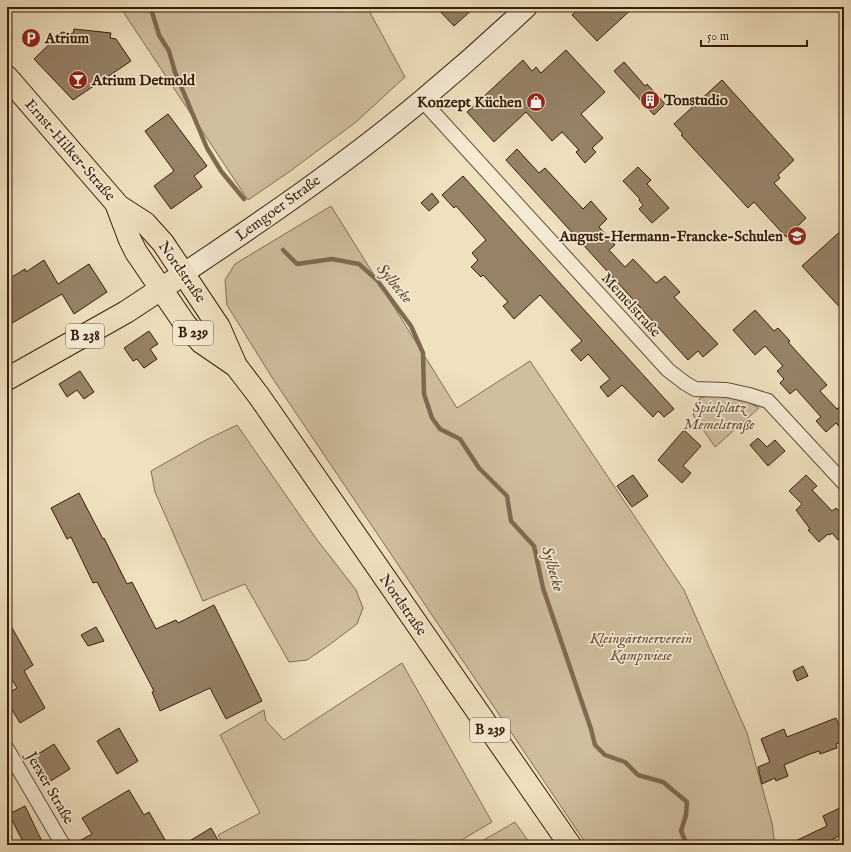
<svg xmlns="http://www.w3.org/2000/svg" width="851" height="852" font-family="'IM FELL English',serif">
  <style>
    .green { fill: #d0bf9f; stroke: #836e54 }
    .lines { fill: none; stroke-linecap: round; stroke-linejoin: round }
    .stream { stroke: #7f6a50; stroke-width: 4.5 }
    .building { fill: #968267; stroke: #361d09 }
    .minor-casing { stroke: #644e36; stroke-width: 16 }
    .secondary-casing { stroke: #361d09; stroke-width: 22 }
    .primary-casing { stroke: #361d09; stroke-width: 24 }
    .minor { stroke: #f5ebd5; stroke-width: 14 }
    .secondary { stroke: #f5ebd5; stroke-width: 20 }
    .primary { stroke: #efe0be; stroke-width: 22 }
    .labels { text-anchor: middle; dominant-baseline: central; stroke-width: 3.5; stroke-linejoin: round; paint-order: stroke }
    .shield { fill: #f5ebd5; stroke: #6f5b46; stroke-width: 1 }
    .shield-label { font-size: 14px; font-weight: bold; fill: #361d09 }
    .poi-label { font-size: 15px; font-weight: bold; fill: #361d09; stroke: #f5ebd5; text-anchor: start }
    .street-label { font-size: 15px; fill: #361d09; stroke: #f5ebd5 }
    .park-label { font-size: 15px; font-style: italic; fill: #644e36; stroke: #f5ebd5 }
    .water-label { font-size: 16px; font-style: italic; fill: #614a33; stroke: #f5ebd5 }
  </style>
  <rect width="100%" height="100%" fill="#efe0be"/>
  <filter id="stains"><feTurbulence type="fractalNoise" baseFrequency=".005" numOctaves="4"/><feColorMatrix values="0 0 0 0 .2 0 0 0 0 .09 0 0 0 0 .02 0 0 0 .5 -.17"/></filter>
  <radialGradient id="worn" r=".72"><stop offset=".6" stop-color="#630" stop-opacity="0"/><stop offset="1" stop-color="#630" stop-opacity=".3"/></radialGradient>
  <g class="green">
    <path d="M120,7H367L405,77L356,122L289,172L248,200Z"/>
    <path d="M331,206L457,408L530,361L684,590L747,733L772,823L775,845H587L273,379L227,305L225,280L235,264Z"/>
    <path d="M716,394L744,400L759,408L715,447L693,415L700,398Z"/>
    <path d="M237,425L315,537L356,590L363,608L357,624L329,645L307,660L289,662L245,584L203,601L155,492L151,471L204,441Z"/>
    <path d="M402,663L492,822L453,845H224L218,835L260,813L220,735L264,710L266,721L284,740Z"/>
    <path d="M515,822L531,845H475Z"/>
  </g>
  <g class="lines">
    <g class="stream">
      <path d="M149,7L152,12L159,35L169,51L175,72L207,148L221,171L244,199"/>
      <path d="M283,250L297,264L332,259L359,264L377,280L411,326L423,353L424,394L432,418L440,429L460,439L479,468L507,496L511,521L534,546L543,588L591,729L595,745L605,755L625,762L638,775L663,782L687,802L686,815L681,831L687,845"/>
    </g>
  </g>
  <g class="building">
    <path d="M436,7H475L454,26Z"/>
    <path d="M581,7H634L597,41L572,15Z"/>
    <path d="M74,29L111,33L110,38L116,39L131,61L73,100L34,59L62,32L73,34Z"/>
    <path d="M566,50L605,92L581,114L603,138L592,148L596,152L585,163L576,152L579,150L562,132L552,141L526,112L494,142L467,112L523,60L532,71L536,67L541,73Z"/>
    <path d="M624,62L645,86L647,84L665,104L654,115L614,71Z"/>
    <path d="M722,80L794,160L778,175L780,178L774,183L806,218L786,237L754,202L748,208L681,135L683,134L674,124Z"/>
    <path d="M168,114L207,166L194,176L202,187L171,209L154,186L174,171L145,131Z"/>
    <path d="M517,149L539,173L545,168L583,209L591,201L607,219L599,227L615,245L609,250L625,267L633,259L656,283L665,276L680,292L674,297L718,344L703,357L698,351L688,360L506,160Z"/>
    <path d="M638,167L651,180L647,184L669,208L652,223L639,209L643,205L639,200L640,199L623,181Z"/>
    <path d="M463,176L625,355L674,409L664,417L658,411L653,417L622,385L608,397L600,387L610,379L588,354L581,361L571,350L582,341L540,295L514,319L503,306L508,302L483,275L481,277L471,267L478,260L472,253L486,240L456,206L454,208L442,195Z"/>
    <path d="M432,193L439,202L429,211L421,203Z"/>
    <path d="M844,228V263L839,267L844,272V312L802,266Z"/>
    <path d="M44,260L58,284L89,264L107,292L74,314L62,294L7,326V280L25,269L26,272Z"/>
    <path d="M755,310L774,331L778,328L790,341L788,342L827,385L820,391L837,409L844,402V432L836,423L826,432L816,421L821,417L796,389L790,394L780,383L784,379L777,371L783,366L765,346L755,355L733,330Z"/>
    <path d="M149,331L158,344L150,349L157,359L144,368L137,359L133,361L124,348Z"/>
    <path d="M80,371L94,392L84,399L77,390L67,397L59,384Z"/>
    <path d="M684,430L701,446L683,466L691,473L682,483L658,460Z"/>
    <path d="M758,438L767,447L775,440L785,451L768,466L750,445Z"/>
    <path d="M633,475L648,496L632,507L617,486Z"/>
    <path d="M806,475L817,486L812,490L832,511L836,508L844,516V534L838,540L832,533L830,535L828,534L819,542L808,530L810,529L796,510L802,504L789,491Z"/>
    <path d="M79,493L103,539L104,538L127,584L132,582L156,629L176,620L178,623L214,605L262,701L226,719L210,688L160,711L152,692L154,691L97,582L93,583L71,537L67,539L51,508Z"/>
    <path d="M7,619L33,665L24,671L45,708L20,723L7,701V694L17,688L7,671Z"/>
    <path d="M96,627L104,641L88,646L81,635Z"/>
    <path d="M803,666L808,676L797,681L793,671Z"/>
    <path d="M836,718L844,738V741L836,744L837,748L820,754L819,751L810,754L784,765L788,776L776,781L775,778L762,784L758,767L770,762L761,739L784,729L787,737Z"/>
    <path d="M119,728L138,761L117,774L97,741Z"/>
    <path d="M54,744L70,769L46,784L30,759Z"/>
    <path d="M129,790L144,815L149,812L168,845H72L92,834L82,818Z"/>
    <path d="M25,806L35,827L44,845H25L19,834L9,814Z"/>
    <path d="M844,806V834L820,845H787L827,826L823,816Z"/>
    <path d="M211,828L221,845H183Z"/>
  </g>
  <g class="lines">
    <g class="minor-casing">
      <g id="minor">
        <path d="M422,100L668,370L685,383L695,389L727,390L749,395L768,401L844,483"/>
        <path d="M7,749L63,845"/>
      </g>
    </g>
    <g class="secondary-casing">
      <path id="secondary" d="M184,273C265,219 347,163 422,100C458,70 493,39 527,7"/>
    </g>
    <g class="primary-casing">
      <g id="primary">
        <path d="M7,77L116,203L130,240L136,252L185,324L201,342L236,366"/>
        <path d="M117,205L145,223L163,243L219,327L236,366L259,396L570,845"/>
        <path d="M7,379L126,312L173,281"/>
      </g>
    </g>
    <use href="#minor" class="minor"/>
    <use href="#secondary" class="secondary"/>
    <use href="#primary" class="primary"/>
  </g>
  <defs>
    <g id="parking-disc" transform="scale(1)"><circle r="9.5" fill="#8f2418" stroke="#f5ebd5"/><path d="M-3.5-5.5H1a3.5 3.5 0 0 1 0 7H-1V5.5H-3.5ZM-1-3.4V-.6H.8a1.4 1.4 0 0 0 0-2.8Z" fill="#fff"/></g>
    <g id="bar-disc" transform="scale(1)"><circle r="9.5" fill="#8f2418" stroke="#f5ebd5"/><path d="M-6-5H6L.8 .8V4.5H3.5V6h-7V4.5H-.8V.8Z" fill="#fff"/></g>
    <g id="building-disc" transform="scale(1)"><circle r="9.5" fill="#8f2418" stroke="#f5ebd5"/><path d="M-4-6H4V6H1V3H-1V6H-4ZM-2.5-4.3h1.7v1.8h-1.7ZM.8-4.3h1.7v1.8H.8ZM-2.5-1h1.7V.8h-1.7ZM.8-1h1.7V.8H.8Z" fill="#fff"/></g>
    <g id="shop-disc" transform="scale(1)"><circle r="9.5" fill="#8f2418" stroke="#f5ebd5"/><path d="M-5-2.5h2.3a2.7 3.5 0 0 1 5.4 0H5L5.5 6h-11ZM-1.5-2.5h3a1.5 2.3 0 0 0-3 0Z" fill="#fff"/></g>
    <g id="school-disc" transform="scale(1)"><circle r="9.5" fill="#8f2418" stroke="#f5ebd5"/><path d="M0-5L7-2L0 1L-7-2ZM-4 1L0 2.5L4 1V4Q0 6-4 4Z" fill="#fff"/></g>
  </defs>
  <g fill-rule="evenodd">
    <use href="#parking-disc" x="31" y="38"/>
    <use href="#bar-disc" x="78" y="80"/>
    <use href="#building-disc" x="650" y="100"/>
    <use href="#shop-disc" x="536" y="102"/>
    <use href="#school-disc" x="797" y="236"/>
  </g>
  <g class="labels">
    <g class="shield">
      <rect x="173" y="321" width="40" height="24" rx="3"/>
      <rect x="66" y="324" width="38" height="24" rx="3"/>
      <rect x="470" y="718" width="40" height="24" rx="3"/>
    </g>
    <g class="shield-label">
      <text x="193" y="333">B 239</text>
      <text x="85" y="336">B 238</text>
      <text x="490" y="730">B 239</text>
    </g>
    <g class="poi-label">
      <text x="45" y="38">Atrium</text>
      <text x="92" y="80">Atrium Detmold</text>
      <text x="664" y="100">Tonstudio</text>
      <text x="522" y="102" text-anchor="end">Konzept Küchen</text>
      <text x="783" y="236" text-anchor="end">August-Hermann-Francke-Schulen</text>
    </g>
    <g class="street-label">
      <text transform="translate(70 150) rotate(49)">Ernst-Hilker-Straße</text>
      <text transform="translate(278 208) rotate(-36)">Lemgoer Straße</text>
      <text transform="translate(182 272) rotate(55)">Nordstraße</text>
      <text transform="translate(631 305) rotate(48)">Memelstraße</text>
      <text transform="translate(403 605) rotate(55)">Nordstraße</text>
      <text transform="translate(50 788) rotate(60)">Jerxer Straße</text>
    </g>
    <g class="park-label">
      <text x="719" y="407">Spielplatz<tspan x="719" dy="17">Memelstraße</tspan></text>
      <text x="641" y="638">Kleingärtnerverein<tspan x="641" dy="17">Kampwiese</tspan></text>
    </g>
    <g class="water-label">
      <text transform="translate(394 284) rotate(50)">Sylbecke</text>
      <text transform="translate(552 569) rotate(74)">Sylbecke</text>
    </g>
  </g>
  <rect width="851" height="852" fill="none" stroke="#efe0be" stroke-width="24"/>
  <rect x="8" y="8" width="835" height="836" fill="none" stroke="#361d09" stroke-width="2"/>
  <rect x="12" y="12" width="827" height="828" fill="none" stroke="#361d09"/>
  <path d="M701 40v6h106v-6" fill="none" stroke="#361d09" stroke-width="2"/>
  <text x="707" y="40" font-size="12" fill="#361d09" stroke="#f5ebd5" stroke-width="3" paint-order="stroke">50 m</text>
  <rect width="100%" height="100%" filter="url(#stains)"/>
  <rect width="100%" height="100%" fill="url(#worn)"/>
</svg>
